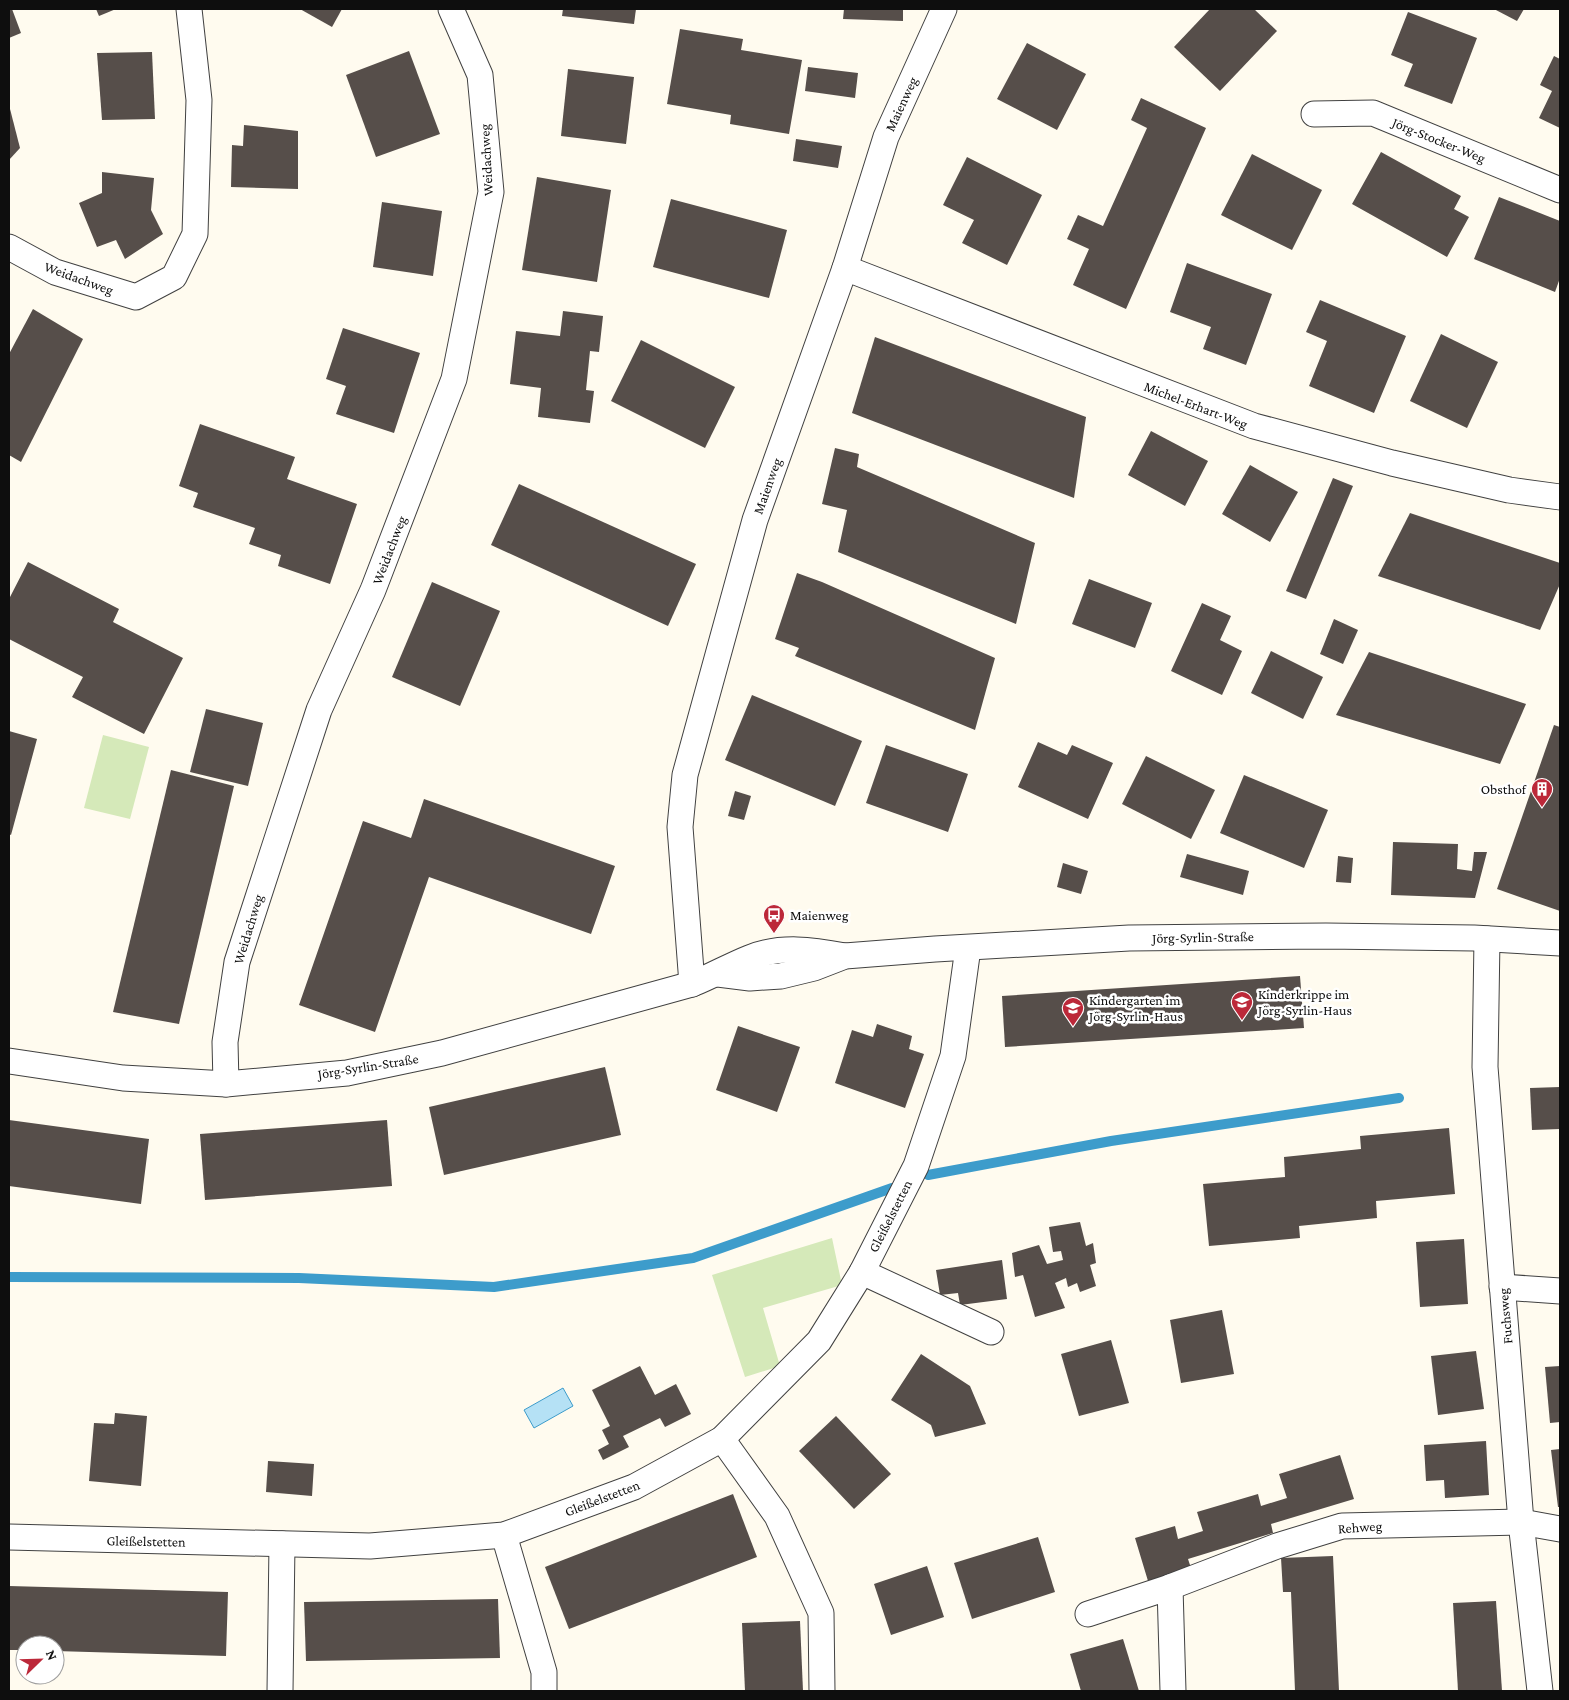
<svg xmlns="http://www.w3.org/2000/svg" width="1569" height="1700" font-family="'Crimson Pro',serif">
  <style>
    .green { fill: #d5e9b9 }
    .water { fill: #b5e1f5; stroke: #3d9ccb }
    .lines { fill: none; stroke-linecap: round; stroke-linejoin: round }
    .stream { stroke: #3d9ccb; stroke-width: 10 }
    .building { fill: #564e4a }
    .minor-casing { stroke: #414141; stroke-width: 27 }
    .minor { stroke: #fff; stroke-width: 25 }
    .labels { text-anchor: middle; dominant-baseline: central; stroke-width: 5; stroke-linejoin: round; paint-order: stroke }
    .street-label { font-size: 14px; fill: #0e0e0e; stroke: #fff }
    .poi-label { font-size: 14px; fill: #0e0e0e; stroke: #fff; text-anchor: start }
  </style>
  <rect width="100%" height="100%" fill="#fffbef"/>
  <g class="green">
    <path d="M103,735L149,747L130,819L84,808Z"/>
    <path d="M832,1238L842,1285L763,1308L780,1366L745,1377L712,1275Z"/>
  </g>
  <path class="water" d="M563,1388L573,1406L534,1428L524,1410Z"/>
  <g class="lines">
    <g class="stream">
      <path d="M928,1175L1111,1141L1399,1098"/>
      <path d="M9,1277L299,1278L494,1287L693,1258L892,1188"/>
    </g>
  </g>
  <g class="building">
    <path d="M9,9H12L21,33L9,38Z"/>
    <path d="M96,9H116L99,16Z"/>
    <path d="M300,9H342L332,27Z"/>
    <path d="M563,9H636L634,24L562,16Z"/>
    <path d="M844,9H903V21L843,19Z"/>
    <path d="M1210,9H1254L1277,31L1220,91L1174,47Z"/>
    <path d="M1494,9H1524L1517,21Z"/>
    <path d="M1408,12L1477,38L1452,104L1404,86L1413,64L1391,55Z"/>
    <path d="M680,29L743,39L741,50L802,60L789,134L730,124L731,115L667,104Z"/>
    <path d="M1027,43L1086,74L1057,130L997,99Z"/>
    <path d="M409,51L440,134L376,157L346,75Z"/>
    <path d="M152,52L155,119L102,120L97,53Z"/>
    <path d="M1554,56L1560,59V128L1539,118L1552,91L1540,85Z"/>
    <path d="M808,67L858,73L855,98L805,91Z"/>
    <path d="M568,69L634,77L626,144L561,136Z"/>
    <path d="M1141,98L1206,128L1126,309L1073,285L1089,249L1067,239L1078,215L1103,226L1147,128L1131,120Z"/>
    <path d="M9,105L20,148L9,160Z"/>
    <path d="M244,125L298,131V189L231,187L232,145L243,146Z"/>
    <path d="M796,139L842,146L838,168L793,161Z"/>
    <path d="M1381,152L1461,196L1454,209L1469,217L1447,257L1352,204Z"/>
    <path d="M1252,154L1322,190L1292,250L1221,215Z"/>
    <path d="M967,157L1042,195L1007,265L962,243L974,220L943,205Z"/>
    <path d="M102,172L154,178L151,210L163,234L125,259L116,240L97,247L79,203L102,193Z"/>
    <path d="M537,177L611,190L597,282L522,270Z"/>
    <path d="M1499,197L1560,221V278L1555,292L1474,259Z"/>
    <path d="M671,199L787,230L769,298L653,267Z"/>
    <path d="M382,202L442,211L433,276L373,267Z"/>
    <path d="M1187,263L1272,294L1246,365L1203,349L1211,327L1170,312Z"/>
    <path d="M1320,300L1406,336L1374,413L1309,386L1327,341L1306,332Z"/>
    <path d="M33,309L83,339L21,462L9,455V354Z"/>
    <path d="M563,311L603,316L599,352L590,351L586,390L594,391L590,423L538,417L541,388L510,384L516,331L560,336Z"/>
    <path d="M343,328L420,353L394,433L336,414L346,386L326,379Z"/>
    <path d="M1441,334L1498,362L1467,428L1410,401Z"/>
    <path d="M875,337L1086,417L1074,498L852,413Z"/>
    <path d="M641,340L735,387L705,448L611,401Z"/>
    <path d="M200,424L295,457L287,479L357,504L330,584L278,566L281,555L249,544L255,528L193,507L198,493L179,486Z"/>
    <path d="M1151,431L1208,461L1185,506L1128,475Z"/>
    <path d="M835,448L859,454L857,467L1035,543L1016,624L838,552L847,510L822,504Z"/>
    <path d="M1250,465L1298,492L1270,542L1222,514Z"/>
    <path d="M1333,478L1353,486L1306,599L1286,591Z"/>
    <path d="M519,484L696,564L668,626L491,545Z"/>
    <path d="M1410,513L1560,563V584L1540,630L1378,576Z"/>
    <path d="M28,562L119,609L113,622L183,658L144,734L72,697L83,677L9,639V599Z"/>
    <path d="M797,573L822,582L995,658L975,730L795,656L799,648L775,639Z"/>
    <path d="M1089,579L1152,603L1135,648L1072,624Z"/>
    <path d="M432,582L500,611L460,706L392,677Z"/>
    <path d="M1202,603L1231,616L1220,640L1242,651L1222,695L1171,671Z"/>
    <path d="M1334,619L1358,630L1343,664L1320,654Z"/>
    <path d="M1271,651L1323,677L1303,719L1251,693Z"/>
    <path d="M1369,652L1526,704L1500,764L1336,715Z"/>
    <path d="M752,695L862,741L835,806L725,760Z"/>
    <path d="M206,709L263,723L248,786L190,772Z"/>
    <path d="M1554,725L1560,727V911L1497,889Z"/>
    <path d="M9,731L37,739L11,835L9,834Z"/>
    <path d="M1038,742L1067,755L1072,745L1113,763L1088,819L1018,787Z"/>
    <path d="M886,745L968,774L948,832L866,803Z"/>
    <path d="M1146,756L1215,790L1191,839L1122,804Z"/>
    <path d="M171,770L234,786L179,1024L113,1012Z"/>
    <path d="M1244,775L1328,810L1304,868L1220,833Z"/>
    <path d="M735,791L751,796L744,820L728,816Z"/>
    <path d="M424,799L615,866L591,934L429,877L375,1032L299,1005L363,821L411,838Z"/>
    <path d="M1393,842L1458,844L1457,869L1472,871L1474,852H1487L1475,898L1391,895Z"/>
    <path d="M1187,854L1249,871L1243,895L1180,877Z"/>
    <path d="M1338,856L1353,858L1351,883L1336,882Z"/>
    <path d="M1063,863L1088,871L1081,894L1057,887Z"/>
    <path d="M1300,976L1304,1028L1005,1047L1002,996Z"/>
    <path d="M877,1024L912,1036L909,1049L924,1054L905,1108L835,1083L852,1030L873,1037Z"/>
    <path d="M738,1026L800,1047L777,1112L716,1090Z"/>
    <path d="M605,1067L621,1135L444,1175L429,1107Z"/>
    <path d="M1560,1087V1129L1532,1130L1530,1088Z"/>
    <path d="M9,1120L149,1139L141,1204L9,1186Z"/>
    <path d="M387,1120L392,1186L205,1200L200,1134Z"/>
    <path d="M1449,1128L1455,1194L1376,1201L1377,1218L1299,1226L1300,1238L1209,1246L1203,1184L1285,1177L1284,1157L1361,1149L1360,1136Z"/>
    <path d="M1080,1222L1086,1246L1093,1243L1096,1263L1090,1265L1096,1286L1080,1292L1077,1283L1068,1287L1066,1278L1055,1283L1065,1308L1035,1317L1023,1275L1015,1277L1012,1253L1039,1245L1047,1264L1063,1260L1061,1251L1053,1252L1049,1227Z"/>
    <path d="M1464,1239L1468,1304L1420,1307L1416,1242Z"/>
    <path d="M1002,1260L1007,1299L960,1305L958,1293L940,1295L936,1270Z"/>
    <path d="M1222,1310L1234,1374L1181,1383L1170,1320Z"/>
    <path d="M1111,1340L1129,1403L1079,1416L1061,1354Z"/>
    <path d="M1476,1351L1484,1409L1438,1415L1431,1356Z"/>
    <path d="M921,1354L970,1386L986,1424L935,1437L931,1425L891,1400Z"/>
    <path d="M640,1366L655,1395L676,1384L691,1414L665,1427L660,1418L623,1436L629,1447L603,1460L598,1450L609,1444L602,1430L610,1426L592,1390Z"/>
    <path d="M1560,1366V1422L1550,1423L1545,1367Z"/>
    <path d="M115,1413L147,1416L141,1486L89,1481L94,1423L114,1424Z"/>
    <path d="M836,1416L891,1474L854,1509L799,1451Z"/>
    <path d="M1486,1441L1489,1495L1445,1498L1444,1480L1426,1481L1424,1445Z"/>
    <path d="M1560,1449V1507H1558L1551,1450Z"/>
    <path d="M1340,1455L1354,1499L1271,1524L1273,1533L1188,1559L1191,1568L1148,1581L1135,1538L1175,1526L1178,1539L1203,1531L1197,1512L1258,1494L1261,1506L1287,1498L1279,1474Z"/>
    <path d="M268,1461L314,1464L312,1496L266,1492Z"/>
    <path d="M733,1494L757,1557L569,1629L545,1567Z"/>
    <path d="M1038,1537L1055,1592L972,1619L954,1563Z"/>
    <path d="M1333,1556L1339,1691H1295L1291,1592H1283L1281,1558Z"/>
    <path d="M927,1566L944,1617L891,1635L874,1584Z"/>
    <path d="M9,1586L228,1592L226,1656L55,1651V1645H25V1650H9Z"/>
    <path d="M498,1599L500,1658L306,1661L304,1602Z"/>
    <path d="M1496,1601L1502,1691H1458L1453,1603Z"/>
    <path d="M800,1621L803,1691H745L742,1623Z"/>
    <path d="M1123,1639L1139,1691H1081L1070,1654Z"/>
  </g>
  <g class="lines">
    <g class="minor-casing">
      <g id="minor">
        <path d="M1314,114L1373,113L1560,190"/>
        <path d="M9,247L55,272L136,297L174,277L195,234L199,100L189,9"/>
        <path d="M845,268L1254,426L1392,463L1509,490L1560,497"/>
        <path d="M1487,939L1485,1067L1521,1522L1540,1691"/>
        <path d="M718,974L750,978L781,976L814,968L845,956L935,949L1129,938L1326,936L1474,938L1560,943"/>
        <path d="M692,984L680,827L685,775L755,520L845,268L886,137L944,9"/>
        <path d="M9,1061L123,1078L226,1084L347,1073L442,1053L692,984C712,976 729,966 749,958C781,945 813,950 845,956"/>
        <path d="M226,1084L225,1042L237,962L319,710L373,590L454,379L491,192L480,75L451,9"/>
        <path d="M862,1272L991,1332"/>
        <path d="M1502,1287L1560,1291"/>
        <path d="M722,1439L777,1516L821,1613L822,1691"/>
        <path d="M504,1535L544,1672V1691"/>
        <path d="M9,1537L370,1546L504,1535L634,1487L722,1439L819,1341L862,1272L916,1166L953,1056L968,948"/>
        <path d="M1170,1587L1173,1691"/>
        <path d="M1088,1614L1170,1587L1277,1546L1342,1526L1521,1522L1560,1529"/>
        <path d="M280,1691L282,1544"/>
      </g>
    </g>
    <use href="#minor" class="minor"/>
  </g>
  <defs>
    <g id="building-pin" transform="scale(1.125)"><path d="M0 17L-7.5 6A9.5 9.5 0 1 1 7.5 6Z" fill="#bc2839" stroke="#fff"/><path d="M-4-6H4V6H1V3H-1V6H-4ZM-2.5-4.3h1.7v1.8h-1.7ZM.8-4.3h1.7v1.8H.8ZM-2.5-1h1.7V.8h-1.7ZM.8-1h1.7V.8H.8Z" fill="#fff"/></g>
    <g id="bus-pin" transform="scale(1.125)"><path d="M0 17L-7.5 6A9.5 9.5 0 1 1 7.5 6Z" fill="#bc2839" stroke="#fff"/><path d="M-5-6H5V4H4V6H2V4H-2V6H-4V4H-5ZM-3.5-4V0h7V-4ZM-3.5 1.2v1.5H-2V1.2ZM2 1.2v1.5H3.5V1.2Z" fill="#fff"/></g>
    <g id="school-pin" transform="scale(1.125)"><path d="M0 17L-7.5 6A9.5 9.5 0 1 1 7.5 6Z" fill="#bc2839" stroke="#fff"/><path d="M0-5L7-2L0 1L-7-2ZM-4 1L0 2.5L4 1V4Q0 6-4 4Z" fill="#fff"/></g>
  </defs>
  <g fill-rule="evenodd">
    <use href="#building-pin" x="1542" y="789"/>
    <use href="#bus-pin" x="774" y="915"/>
    <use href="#school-pin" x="1242" y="1002"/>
    <use href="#school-pin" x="1073" y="1008"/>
  </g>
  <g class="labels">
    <g class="street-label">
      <text transform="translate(901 104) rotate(-65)">Maienweg</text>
      <text transform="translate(1439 140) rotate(22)">Jörg-Stocker-Weg</text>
      <text transform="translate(486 160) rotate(-93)">Weidachweg</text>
      <text transform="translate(79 278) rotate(20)">Weidachweg</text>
      <text transform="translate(1196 405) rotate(21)">Michel-Erhart-Weg</text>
      <text transform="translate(767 486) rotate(-70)">Maienweg</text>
      <text transform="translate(389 550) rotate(-69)">Weidachweg</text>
      <text transform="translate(248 929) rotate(-73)">Weidachweg</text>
      <text transform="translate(1203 937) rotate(-1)">Jörg-Syrlin-Straße</text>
      <text transform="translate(368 1066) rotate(-9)">Jörg-Syrlin-Straße</text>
      <text transform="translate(890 1216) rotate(-63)">Gleißelstetten</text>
      <text transform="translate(1505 1316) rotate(-95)">Fuchsweg</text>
      <text transform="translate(602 1498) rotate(-21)">Gleißelstetten</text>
      <text transform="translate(1360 1527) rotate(-4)">Rehweg</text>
      <text transform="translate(146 1541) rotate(1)">Gleißelstetten</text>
    </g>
    <g class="poi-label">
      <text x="1526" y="789" text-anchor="end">Obsthof</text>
      <text x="790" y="915">Maienweg</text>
      <text x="1258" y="994">Kinderkrippe im<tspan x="1258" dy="16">Jörg-Syrlin-Haus</tspan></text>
      <text x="1089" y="1000">Kindergarten im<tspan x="1089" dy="16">Jörg-Syrlin-Haus</tspan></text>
    </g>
  </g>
  <rect width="1569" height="1700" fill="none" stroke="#0e0e0e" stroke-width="20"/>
  <g transform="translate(40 1660) rotate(67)"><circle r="24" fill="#ffffff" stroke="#9f9f9f"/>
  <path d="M0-4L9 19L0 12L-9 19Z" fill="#bc2839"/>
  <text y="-8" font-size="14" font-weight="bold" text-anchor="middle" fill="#0e0e0e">N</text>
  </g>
</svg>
